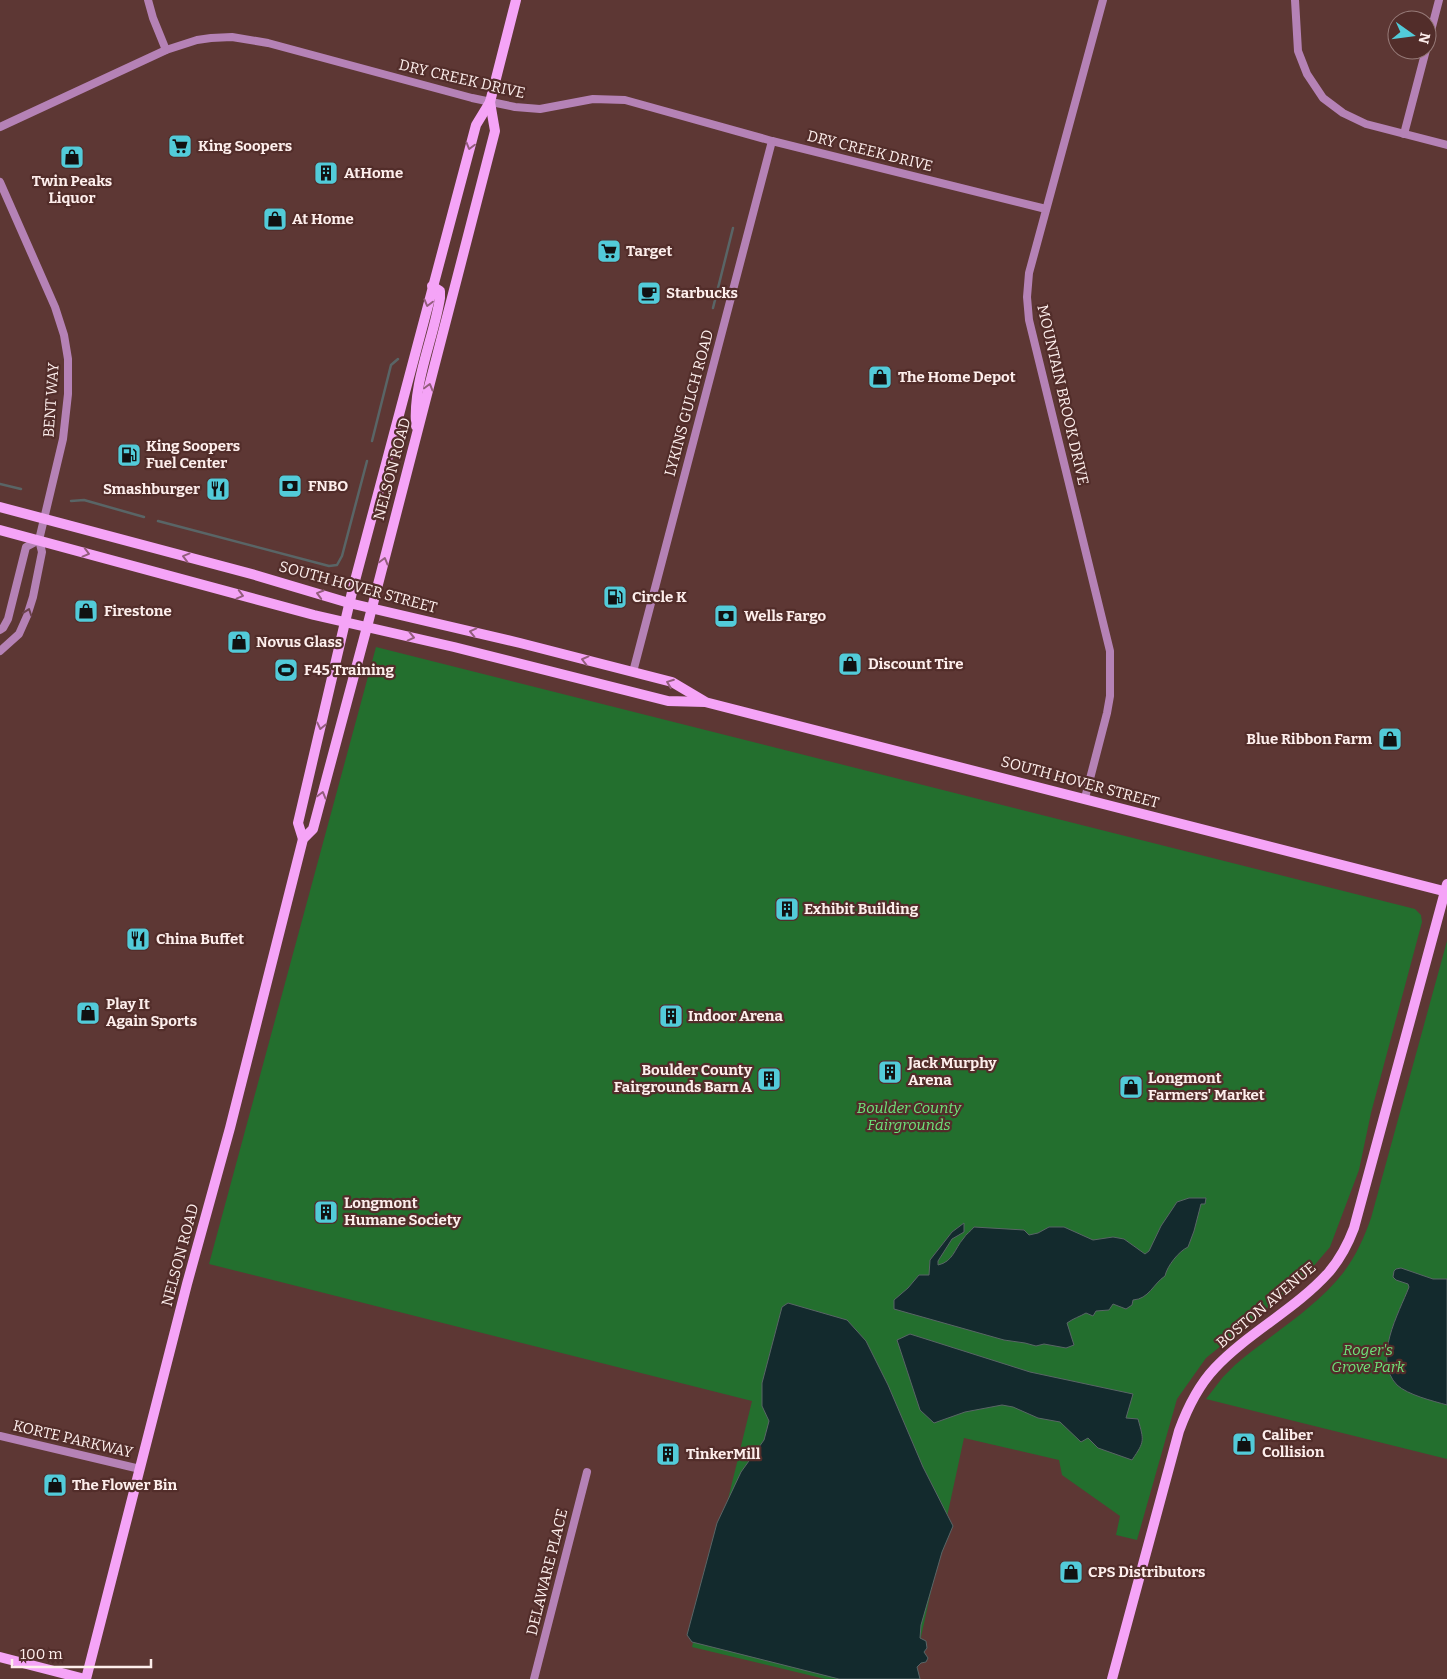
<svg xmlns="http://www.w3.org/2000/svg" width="1447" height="1679" font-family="Bitter,serif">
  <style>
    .green { fill: #236f2e }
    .water { fill: #132a2d; stroke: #596566 }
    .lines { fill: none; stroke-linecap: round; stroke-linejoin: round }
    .stream { stroke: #596566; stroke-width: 2.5 }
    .street { stroke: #b582b6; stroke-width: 8 }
    .secondary { stroke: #f5a4f7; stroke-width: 10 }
    .oneway { stroke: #935d7c }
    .oneway2 { stroke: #6b424d }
    .labels { text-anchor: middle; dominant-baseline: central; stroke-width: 4.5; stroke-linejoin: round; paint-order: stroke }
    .street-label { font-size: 15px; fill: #fdeeec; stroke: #522d2a }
    .poi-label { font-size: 15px; font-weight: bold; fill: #fdeeec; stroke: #522d2a; text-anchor: start }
    .park-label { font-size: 15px; font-style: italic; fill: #6ee37a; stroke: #522d2a }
  </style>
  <rect width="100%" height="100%" fill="#5d3734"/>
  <g class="green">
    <path d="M376,647L1415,909L1421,915L1422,922L1371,1113L1359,1170L1330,1247L1300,1282L1206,1358L1177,1399L1137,1540L1116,1535L1120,1516L1062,1475L1059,1460L964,1438L912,1679H825L692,1647L752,1401L209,1264Z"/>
    <path d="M1447,941V1459L1206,1399L1223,1377L1235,1365C1270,1335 1315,1309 1343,1273C1356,1256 1364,1238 1371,1218Z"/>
  </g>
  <g class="water">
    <path d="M1189,1198H1206L1205,1204H1201L1194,1231L1188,1247C1179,1251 1167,1266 1165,1276C1153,1284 1149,1299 1133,1300L1132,1305L1126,1309L1113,1304L1109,1310L1096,1311L1093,1316L1086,1313C1079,1317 1074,1318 1067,1323L1074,1345L1066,1348L1044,1344L1036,1346L1025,1343L1004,1340L894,1309V1300L908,1288L919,1275H929L930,1260L952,1232L964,1223V1232L952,1239L938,1261V1265C953,1262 955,1248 963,1239C966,1234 971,1231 974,1227L1024,1230L1029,1235L1038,1233L1049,1227H1064L1093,1240L1113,1237L1124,1239L1145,1254L1149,1251L1161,1226L1177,1202Z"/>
    <path d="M1401,1268L1433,1279H1447V1405C1433,1401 1408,1395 1397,1385C1372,1359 1399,1313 1409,1287L1408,1284L1396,1280L1393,1277L1394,1271L1396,1269Z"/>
    <path d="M788,1303L847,1320L866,1341L888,1385L923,1467L953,1526L942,1552L921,1625L920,1638L926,1641L927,1648L924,1652L928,1658L926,1662L921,1663L917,1667L920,1679H839L692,1642L687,1635L717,1523L741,1472L764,1440L769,1421L762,1406V1383L782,1307Z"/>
    <path d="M910,1334L1030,1372L1133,1394L1126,1418L1138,1419C1144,1441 1145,1441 1132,1460L1098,1448L1088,1438L1081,1442L1060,1422L1038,1418L1013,1407L1002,1405L965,1412L934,1423L920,1410L897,1340Z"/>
  </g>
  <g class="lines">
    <g class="stream">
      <path d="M713,308L733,228"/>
      <path d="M372,441L391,365L398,359"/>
      <path d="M0,484L21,489"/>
      <path d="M71,501L84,500L144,517"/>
      <path d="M158,521L329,566L337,565L342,556L367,461"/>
    </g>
    <g class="street">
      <path d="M148,0L153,18L166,50"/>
      <path d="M1295,0L1298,51L1307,74L1323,98L1343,113L1366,124L1447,145"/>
      <path d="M1427,46L1439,0"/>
      <path d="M0,127L166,50L197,40L211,38L232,37L268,43L472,98L515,107L540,109L593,99L625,100L772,141L1046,209"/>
      <path d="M1404,134L1426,50"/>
      <path d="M0,182L55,307L64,335L68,359V394L63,439L39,540L42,552L33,597L27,616L19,634L0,651"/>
      <path d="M0,630L3,628L8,619L26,547L39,540"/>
      <path d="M633,672L772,141"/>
      <path d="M1085,798L1107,713L1110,696V651L1029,320L1027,297L1029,273L1103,0"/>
      <path d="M0,1436L140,1469"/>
      <path d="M534,1679L587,1472"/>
    </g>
    <g class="secondary">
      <path d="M416,426C413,381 433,341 440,298V291L432,286"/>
      <path d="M0,507L255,575L349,603L520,643L672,682L704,701"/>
      <path d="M0,530L314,615L454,647L668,701L705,702L1447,892"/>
      <path d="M303,839L298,823L353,588L476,125L490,102L516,0"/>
      <path d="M0,1657L85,1679"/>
      <path d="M86,1679L187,1284L230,1128L303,839L313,829L367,627L495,131L490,102"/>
      <path d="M1112,1679L1179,1431C1187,1409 1198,1386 1215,1368C1249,1332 1296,1309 1329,1272C1340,1259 1348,1244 1354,1228L1447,884"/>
    </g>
  </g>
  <defs><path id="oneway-chevron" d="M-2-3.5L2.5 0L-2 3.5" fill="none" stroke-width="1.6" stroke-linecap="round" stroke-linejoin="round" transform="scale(1.25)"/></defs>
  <g class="oneway">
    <use href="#oneway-chevron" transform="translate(470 146) rotate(105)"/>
    <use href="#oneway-chevron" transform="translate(428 303) rotate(105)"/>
    <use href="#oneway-chevron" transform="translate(429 387) rotate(-75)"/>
    <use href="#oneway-chevron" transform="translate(86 553) rotate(15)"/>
    <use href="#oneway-chevron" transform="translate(186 557) rotate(-165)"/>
    <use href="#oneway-chevron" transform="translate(384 561) rotate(-75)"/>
    <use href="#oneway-chevron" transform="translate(320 594) rotate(-164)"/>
    <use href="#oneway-chevron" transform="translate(240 595) rotate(15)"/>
    <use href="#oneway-chevron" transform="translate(473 632) rotate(-167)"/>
    <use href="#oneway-chevron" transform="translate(411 637) rotate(13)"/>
    <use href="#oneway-chevron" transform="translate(585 660) rotate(-166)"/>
    <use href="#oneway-chevron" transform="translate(670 683) rotate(-159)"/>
    <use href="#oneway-chevron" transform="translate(321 726) rotate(103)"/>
    <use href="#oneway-chevron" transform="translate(322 795) rotate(-75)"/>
  </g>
  <use class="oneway2" href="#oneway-chevron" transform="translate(28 612) rotate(-71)"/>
  <defs>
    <g id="supermarket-square" transform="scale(1.25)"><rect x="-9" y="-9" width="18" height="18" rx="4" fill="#52cbd9" stroke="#522d2a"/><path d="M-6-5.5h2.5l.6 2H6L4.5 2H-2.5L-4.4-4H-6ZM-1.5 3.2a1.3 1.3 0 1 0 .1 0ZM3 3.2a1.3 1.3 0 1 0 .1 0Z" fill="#111"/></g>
    <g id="shop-square" transform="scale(1.25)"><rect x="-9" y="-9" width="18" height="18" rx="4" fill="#52cbd9" stroke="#522d2a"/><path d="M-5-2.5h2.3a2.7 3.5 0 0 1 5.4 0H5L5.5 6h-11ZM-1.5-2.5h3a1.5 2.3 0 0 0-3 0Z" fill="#111"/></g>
    <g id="building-square" transform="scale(1.25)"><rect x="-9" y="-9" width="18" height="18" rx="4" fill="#52cbd9" stroke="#522d2a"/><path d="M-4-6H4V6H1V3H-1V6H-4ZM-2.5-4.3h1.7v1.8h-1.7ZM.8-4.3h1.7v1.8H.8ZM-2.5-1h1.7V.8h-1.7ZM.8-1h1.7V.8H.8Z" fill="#111"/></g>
    <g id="cafe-square" transform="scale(1.25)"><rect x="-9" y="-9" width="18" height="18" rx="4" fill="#52cbd9" stroke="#522d2a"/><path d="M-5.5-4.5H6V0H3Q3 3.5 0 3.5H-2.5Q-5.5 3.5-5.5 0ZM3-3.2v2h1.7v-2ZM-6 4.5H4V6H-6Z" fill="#111"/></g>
    <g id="fuel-square" transform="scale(1.25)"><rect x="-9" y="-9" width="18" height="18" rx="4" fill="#52cbd9" stroke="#522d2a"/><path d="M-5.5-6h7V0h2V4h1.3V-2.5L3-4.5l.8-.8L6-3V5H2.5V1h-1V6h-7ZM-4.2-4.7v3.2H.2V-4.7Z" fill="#111"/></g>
    <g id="bank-square" transform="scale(1.25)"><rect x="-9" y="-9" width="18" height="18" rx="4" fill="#52cbd9" stroke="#522d2a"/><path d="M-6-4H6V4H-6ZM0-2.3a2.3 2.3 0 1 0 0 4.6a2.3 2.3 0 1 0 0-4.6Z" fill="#111"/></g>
    <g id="restaurant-square" transform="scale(1.25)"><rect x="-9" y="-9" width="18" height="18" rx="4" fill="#52cbd9" stroke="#522d2a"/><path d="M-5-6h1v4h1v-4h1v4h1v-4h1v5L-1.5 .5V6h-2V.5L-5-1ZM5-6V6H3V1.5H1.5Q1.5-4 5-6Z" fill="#111"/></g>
    <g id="stadium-square" transform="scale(1.25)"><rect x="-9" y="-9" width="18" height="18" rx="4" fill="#52cbd9" stroke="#522d2a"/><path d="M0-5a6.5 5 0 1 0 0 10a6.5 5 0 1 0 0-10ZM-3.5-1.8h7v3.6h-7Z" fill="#111"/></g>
  </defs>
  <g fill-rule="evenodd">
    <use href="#supermarket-square" x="180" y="146"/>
    <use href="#shop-square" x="72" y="157"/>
    <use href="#building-square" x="326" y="173"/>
    <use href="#shop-square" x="275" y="219"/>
    <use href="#supermarket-square" x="609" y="251"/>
    <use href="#cafe-square" x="649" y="293"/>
    <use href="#shop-square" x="880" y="377"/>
    <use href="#fuel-square" x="129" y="455"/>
    <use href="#bank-square" x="290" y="486"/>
    <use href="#restaurant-square" x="218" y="489"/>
    <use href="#fuel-square" x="615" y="597"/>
    <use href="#shop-square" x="86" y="611"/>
    <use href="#bank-square" x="726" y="616"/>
    <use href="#shop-square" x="239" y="642"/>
    <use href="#shop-square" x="850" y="664"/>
    <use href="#stadium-square" x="286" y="670"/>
    <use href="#shop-square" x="1390" y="739"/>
    <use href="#building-square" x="787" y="909"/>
    <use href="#restaurant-square" x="138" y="939"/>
    <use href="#shop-square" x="88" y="1013"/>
    <use href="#building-square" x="671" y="1016"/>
    <use href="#building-square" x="890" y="1072"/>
    <use href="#building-square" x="769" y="1079"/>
    <use href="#shop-square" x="1131" y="1087"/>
    <use href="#building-square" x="326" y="1212"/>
    <use href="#shop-square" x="1244" y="1444"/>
    <use href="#building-square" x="668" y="1454"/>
    <use href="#shop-square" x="55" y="1485"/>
    <use href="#shop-square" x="1071" y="1572"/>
  </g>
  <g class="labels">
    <g class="street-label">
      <text transform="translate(462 79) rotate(13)">DRY CREEK DRIVE</text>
      <text transform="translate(870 151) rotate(14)">DRY CREEK DRIVE</text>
      <text transform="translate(1063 395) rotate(77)">MOUNTAIN BROOK DRIVE</text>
      <text transform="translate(51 400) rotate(-86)">BENT WAY</text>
      <text transform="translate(689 403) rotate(-75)">LYKINS GULCH ROAD</text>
      <text transform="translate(392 469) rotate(-75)">NELSON ROAD</text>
      <text transform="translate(358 587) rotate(15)">SOUTH HOVER STREET</text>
      <text transform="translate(1080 782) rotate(15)">SOUTH HOVER STREET</text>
      <text transform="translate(180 1255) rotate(-75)">NELSON ROAD</text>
      <text transform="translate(1266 1305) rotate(-40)">BOSTON AVENUE</text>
      <text transform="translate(73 1439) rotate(13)">KORTE PARKWAY</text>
      <text transform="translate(547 1572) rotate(-76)">DELAWARE PLACE</text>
    </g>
    <g class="poi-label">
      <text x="198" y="146">King Soopers</text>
      <text x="344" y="173">AtHome</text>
      <text x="72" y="181" text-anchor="middle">Twin Peaks<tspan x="72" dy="17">Liquor</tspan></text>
      <text x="292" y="219">At Home</text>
      <text x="626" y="251">Target</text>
      <text x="666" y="293">Starbucks</text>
      <text x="898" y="377">The Home Depot</text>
      <text x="146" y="446">King Soopers<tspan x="146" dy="17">Fuel Center</tspan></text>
      <text x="308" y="486">FNBO</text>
      <text x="200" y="489" text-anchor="end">Smashburger</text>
      <text x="632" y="597">Circle K</text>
      <text x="104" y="611">Firestone</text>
      <text x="744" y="616">Wells Fargo</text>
      <text x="256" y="642">Novus Glass</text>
      <text x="868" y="664">Discount Tire</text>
      <text x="304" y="670">F45 Training</text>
      <text x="1372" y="739" text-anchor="end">Blue Ribbon Farm</text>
      <text x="804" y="909">Exhibit Building</text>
      <text x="156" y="939">China Buffet</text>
      <text x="106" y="1004">Play It<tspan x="106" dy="17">Again Sports</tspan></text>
      <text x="688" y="1016">Indoor Arena</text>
      <text x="908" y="1063">Jack Murphy<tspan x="908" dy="17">Arena</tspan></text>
      <text x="752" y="1070" text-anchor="end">Boulder County<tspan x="752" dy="17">Fairgrounds Barn A</tspan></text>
      <text x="1148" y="1078">Longmont<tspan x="1148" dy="17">Farmers' Market</tspan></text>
      <text x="344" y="1203">Longmont<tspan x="344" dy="17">Humane Society</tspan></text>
      <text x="1262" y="1435">Caliber<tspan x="1262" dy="17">Collision</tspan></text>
      <text x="686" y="1454">TinkerMill</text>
      <text x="72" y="1485">The Flower Bin</text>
      <text x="1088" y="1572">CPS Distributors</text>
    </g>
    <g class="park-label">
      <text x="909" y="1108">Boulder County<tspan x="909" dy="17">Fairgrounds</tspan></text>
      <text x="1368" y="1350">Roger's<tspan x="1368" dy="17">Grove Park</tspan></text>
    </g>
  </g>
  <g transform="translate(1412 35) rotate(104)"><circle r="24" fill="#522d2a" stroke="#967a78"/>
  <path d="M0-4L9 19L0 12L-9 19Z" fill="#52cbd9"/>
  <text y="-8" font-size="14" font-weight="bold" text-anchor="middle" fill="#fdeeec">N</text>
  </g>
  <path d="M12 1659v8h139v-8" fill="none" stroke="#fdeeec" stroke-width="2.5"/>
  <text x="20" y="1659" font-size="15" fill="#fdeeec" stroke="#522d2a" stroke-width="4" paint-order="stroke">100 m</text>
</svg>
